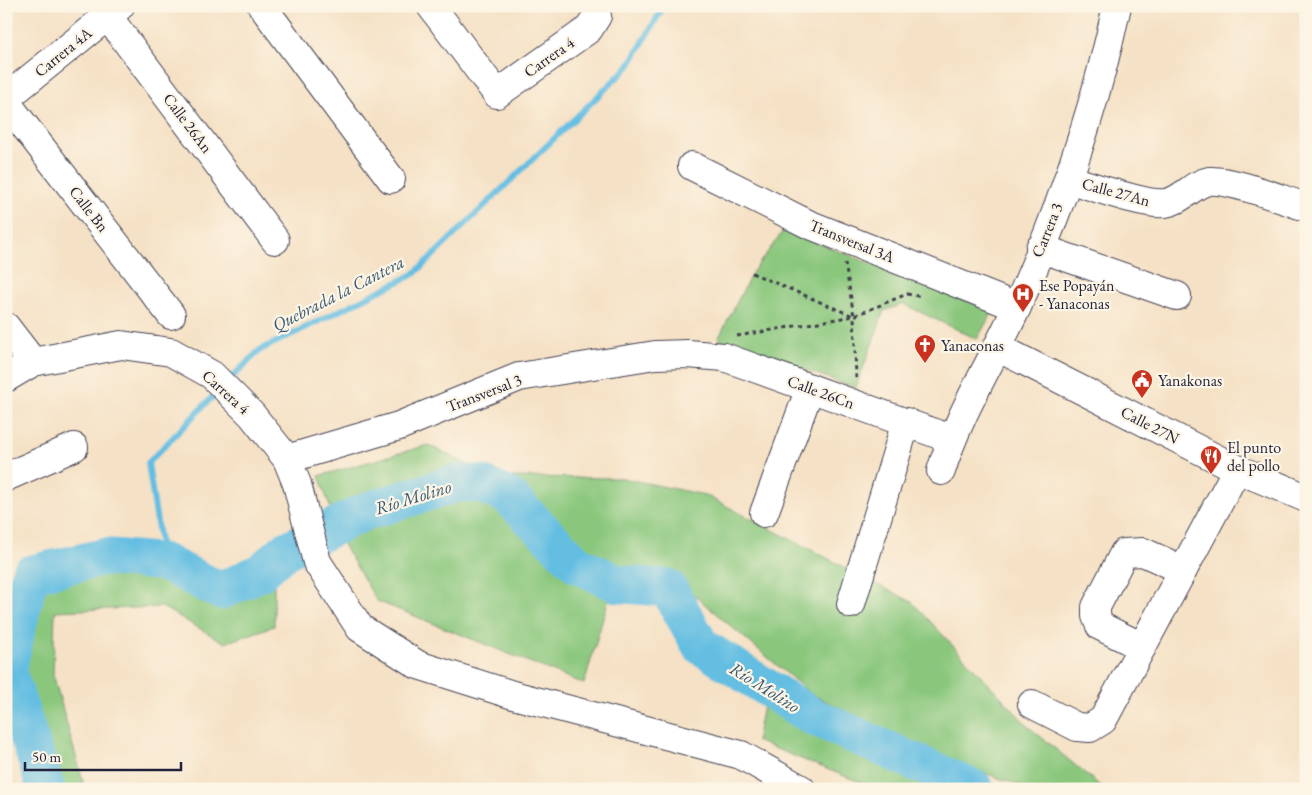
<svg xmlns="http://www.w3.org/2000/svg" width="1312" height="795" font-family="'EB Garamond',serif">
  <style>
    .green { fill: #8ac77d; stroke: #56745c }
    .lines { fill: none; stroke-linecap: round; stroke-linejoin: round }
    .stream { stroke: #64bee2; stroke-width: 6 }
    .river { stroke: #64bee2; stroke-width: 38 }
    .minor-casing { stroke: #423f50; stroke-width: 30 }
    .path { stroke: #423f50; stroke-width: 3; stroke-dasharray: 4 4; stroke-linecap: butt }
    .minor { stroke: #fff; stroke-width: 28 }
    .labels { text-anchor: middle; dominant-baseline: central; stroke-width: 4.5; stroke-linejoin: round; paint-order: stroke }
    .street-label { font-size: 16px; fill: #22223b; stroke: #fcf5e5 }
    .poi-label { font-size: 16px; fill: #22223b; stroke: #fcf5e5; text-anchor: start }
    .water-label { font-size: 18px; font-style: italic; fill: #395975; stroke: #fcf5e5 }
  </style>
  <rect width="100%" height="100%" fill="#fcf5e5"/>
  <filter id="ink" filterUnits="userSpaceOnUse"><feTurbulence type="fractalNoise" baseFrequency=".02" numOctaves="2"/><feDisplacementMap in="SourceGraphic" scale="10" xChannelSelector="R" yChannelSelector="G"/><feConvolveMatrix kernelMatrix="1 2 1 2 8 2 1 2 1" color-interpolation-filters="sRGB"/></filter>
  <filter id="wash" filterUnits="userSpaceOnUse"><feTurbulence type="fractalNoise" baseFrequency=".0096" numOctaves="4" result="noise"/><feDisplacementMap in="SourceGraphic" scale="20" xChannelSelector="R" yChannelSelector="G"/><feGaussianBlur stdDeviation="1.12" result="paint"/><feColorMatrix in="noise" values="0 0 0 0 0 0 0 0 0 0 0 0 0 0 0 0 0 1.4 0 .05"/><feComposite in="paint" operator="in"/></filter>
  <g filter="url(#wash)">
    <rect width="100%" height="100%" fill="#f5e1c5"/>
    <g class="green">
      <path d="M784,230L993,311L977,339L903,304L884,311L856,388L718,339L752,273Z"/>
      <path d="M428,445L486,474L502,477L622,478L705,495L912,602L1029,727L1104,789H1029L946,759L811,694L675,579L637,577L586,557L489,478L449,476L333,515L319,476Z"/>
      <path d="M468,492L520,520L573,570L611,591L584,684L377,601L341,541Z"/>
      <path d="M119,569L163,574L222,601L274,571V626L225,643L162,607L55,611L53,674L85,789H59L20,670L38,584Z"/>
      <path d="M763,706L843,742L965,789H877L756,741Z"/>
    </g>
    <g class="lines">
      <g class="stream">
        <path d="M227,382L260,350L414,274L629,66L664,6"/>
        <path d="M163,562L148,463L218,391"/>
      </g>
      <path class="river" d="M46,789L7,670L30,574L105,557L163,562L221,591L261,572L285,551L364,512L457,483L481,484L508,496L577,564L618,584L668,588L701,646L810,715L975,789"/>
    </g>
  </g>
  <g filter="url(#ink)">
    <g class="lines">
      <g class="minor-casing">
        <g id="minor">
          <path d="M100,6L275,240"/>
          <path d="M262,6L391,179"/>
          <path d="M431,6L497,94L589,29L597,16L595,6"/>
          <path d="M6,98L120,6"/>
          <path d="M6,102L171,315"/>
          <path d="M692,166L808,224L1017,307"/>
          <path d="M1068,179C1089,185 1146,206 1165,203C1182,201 1192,184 1209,181C1231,179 1283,200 1306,207"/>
          <path d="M1040,248L1177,296"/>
          <path d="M6,327L33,362"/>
          <path d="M997,347L1237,469L1306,498"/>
          <path d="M6,378L33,362L121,345L171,352L212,375L252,415L287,459L297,484L317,562L360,628L418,665L513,695L741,755L801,789"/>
          <path d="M287,459L399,426L519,377L655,355L688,354L724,357L951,439"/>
          <path d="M941,471C959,413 992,362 1017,307C1060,211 1095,109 1117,6"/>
          <path d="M6,477L74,447"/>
          <path d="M764,513L810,388"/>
          <path d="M851,604L906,422"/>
          <path d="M1142,647L1100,626L1096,616V607L1124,553L1143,552L1183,570"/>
          <path d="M1032,704L1077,727L1090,728L1103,720L1237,469"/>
        </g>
      </g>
      <g class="path">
        <path d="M845,263L854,316L856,379"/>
        <path d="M752,273L853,316"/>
        <path d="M737,336L854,316L907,294L922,297"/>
      </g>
      <use href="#minor" class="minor"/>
    </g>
  </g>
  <defs>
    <g id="hospital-pin" transform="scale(1.125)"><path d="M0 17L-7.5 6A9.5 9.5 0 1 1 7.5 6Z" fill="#c8321e" stroke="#fcf5e5"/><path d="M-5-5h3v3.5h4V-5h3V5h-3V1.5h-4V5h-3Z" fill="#fff"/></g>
    <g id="church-pin" transform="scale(1.125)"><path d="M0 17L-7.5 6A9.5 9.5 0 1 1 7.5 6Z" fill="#c8321e" stroke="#fcf5e5"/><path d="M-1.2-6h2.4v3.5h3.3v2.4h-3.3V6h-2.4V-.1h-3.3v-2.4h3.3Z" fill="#fff"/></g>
    <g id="civic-pin" transform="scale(1.125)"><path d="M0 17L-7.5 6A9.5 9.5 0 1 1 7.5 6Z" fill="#c8321e" stroke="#fcf5e5"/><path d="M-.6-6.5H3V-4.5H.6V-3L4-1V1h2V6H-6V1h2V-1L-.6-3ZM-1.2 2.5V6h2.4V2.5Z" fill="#fff"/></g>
    <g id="restaurant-pin" transform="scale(1.125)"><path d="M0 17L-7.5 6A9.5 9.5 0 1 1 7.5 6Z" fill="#c8321e" stroke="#fcf5e5"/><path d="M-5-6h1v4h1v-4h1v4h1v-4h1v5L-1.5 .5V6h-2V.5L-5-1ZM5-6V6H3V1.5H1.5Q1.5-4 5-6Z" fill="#fff"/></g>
  </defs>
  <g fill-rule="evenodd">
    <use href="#hospital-pin" x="1023" y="294"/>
    <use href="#church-pin" x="925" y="345"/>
    <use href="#civic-pin" x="1142" y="380"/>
    <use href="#restaurant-pin" x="1211" y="456"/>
  </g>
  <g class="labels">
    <g class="street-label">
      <text transform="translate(63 52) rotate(-39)">Carrera 4A</text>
      <text transform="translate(549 57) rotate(-35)">Carrera 4</text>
      <text transform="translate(188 123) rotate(53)">Calle 26An</text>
      <text transform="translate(1116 192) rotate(15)">Calle 27An</text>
      <text transform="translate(89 209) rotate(52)">Calle Bn</text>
      <text transform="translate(1047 230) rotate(-68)">Carrera 3</text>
      <text transform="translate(852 241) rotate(22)">Transversal 3A</text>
      <text transform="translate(226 392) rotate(42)">Carrera 4</text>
      <text transform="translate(821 392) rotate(20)">Calle 26Cn</text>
      <text transform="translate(484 393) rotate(-21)">Transversal 3</text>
      <text transform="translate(1150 425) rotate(27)">Calle 27N</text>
    </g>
    <g class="poi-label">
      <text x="1039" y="285">Ese Popayán<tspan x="1039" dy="18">- Yanaconas</tspan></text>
      <text x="941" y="345">Yanaconas</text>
      <text x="1158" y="380">Yanakonas</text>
      <text x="1227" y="447">El punto<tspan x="1227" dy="18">del pollo</tspan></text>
    </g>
    <g class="water-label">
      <text transform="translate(338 293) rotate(-27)">Quebrada la Cantera</text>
      <text transform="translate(413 497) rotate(-17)">Río Molino</text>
      <text transform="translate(765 687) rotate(32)">Río Molino</text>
    </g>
  </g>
  <rect width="1312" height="795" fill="none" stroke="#fcf5e5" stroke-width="25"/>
  <path d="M25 762v8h156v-8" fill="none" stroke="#22223b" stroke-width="2.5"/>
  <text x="32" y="762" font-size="15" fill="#22223b" stroke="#fcf5e5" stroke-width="4" paint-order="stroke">50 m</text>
</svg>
